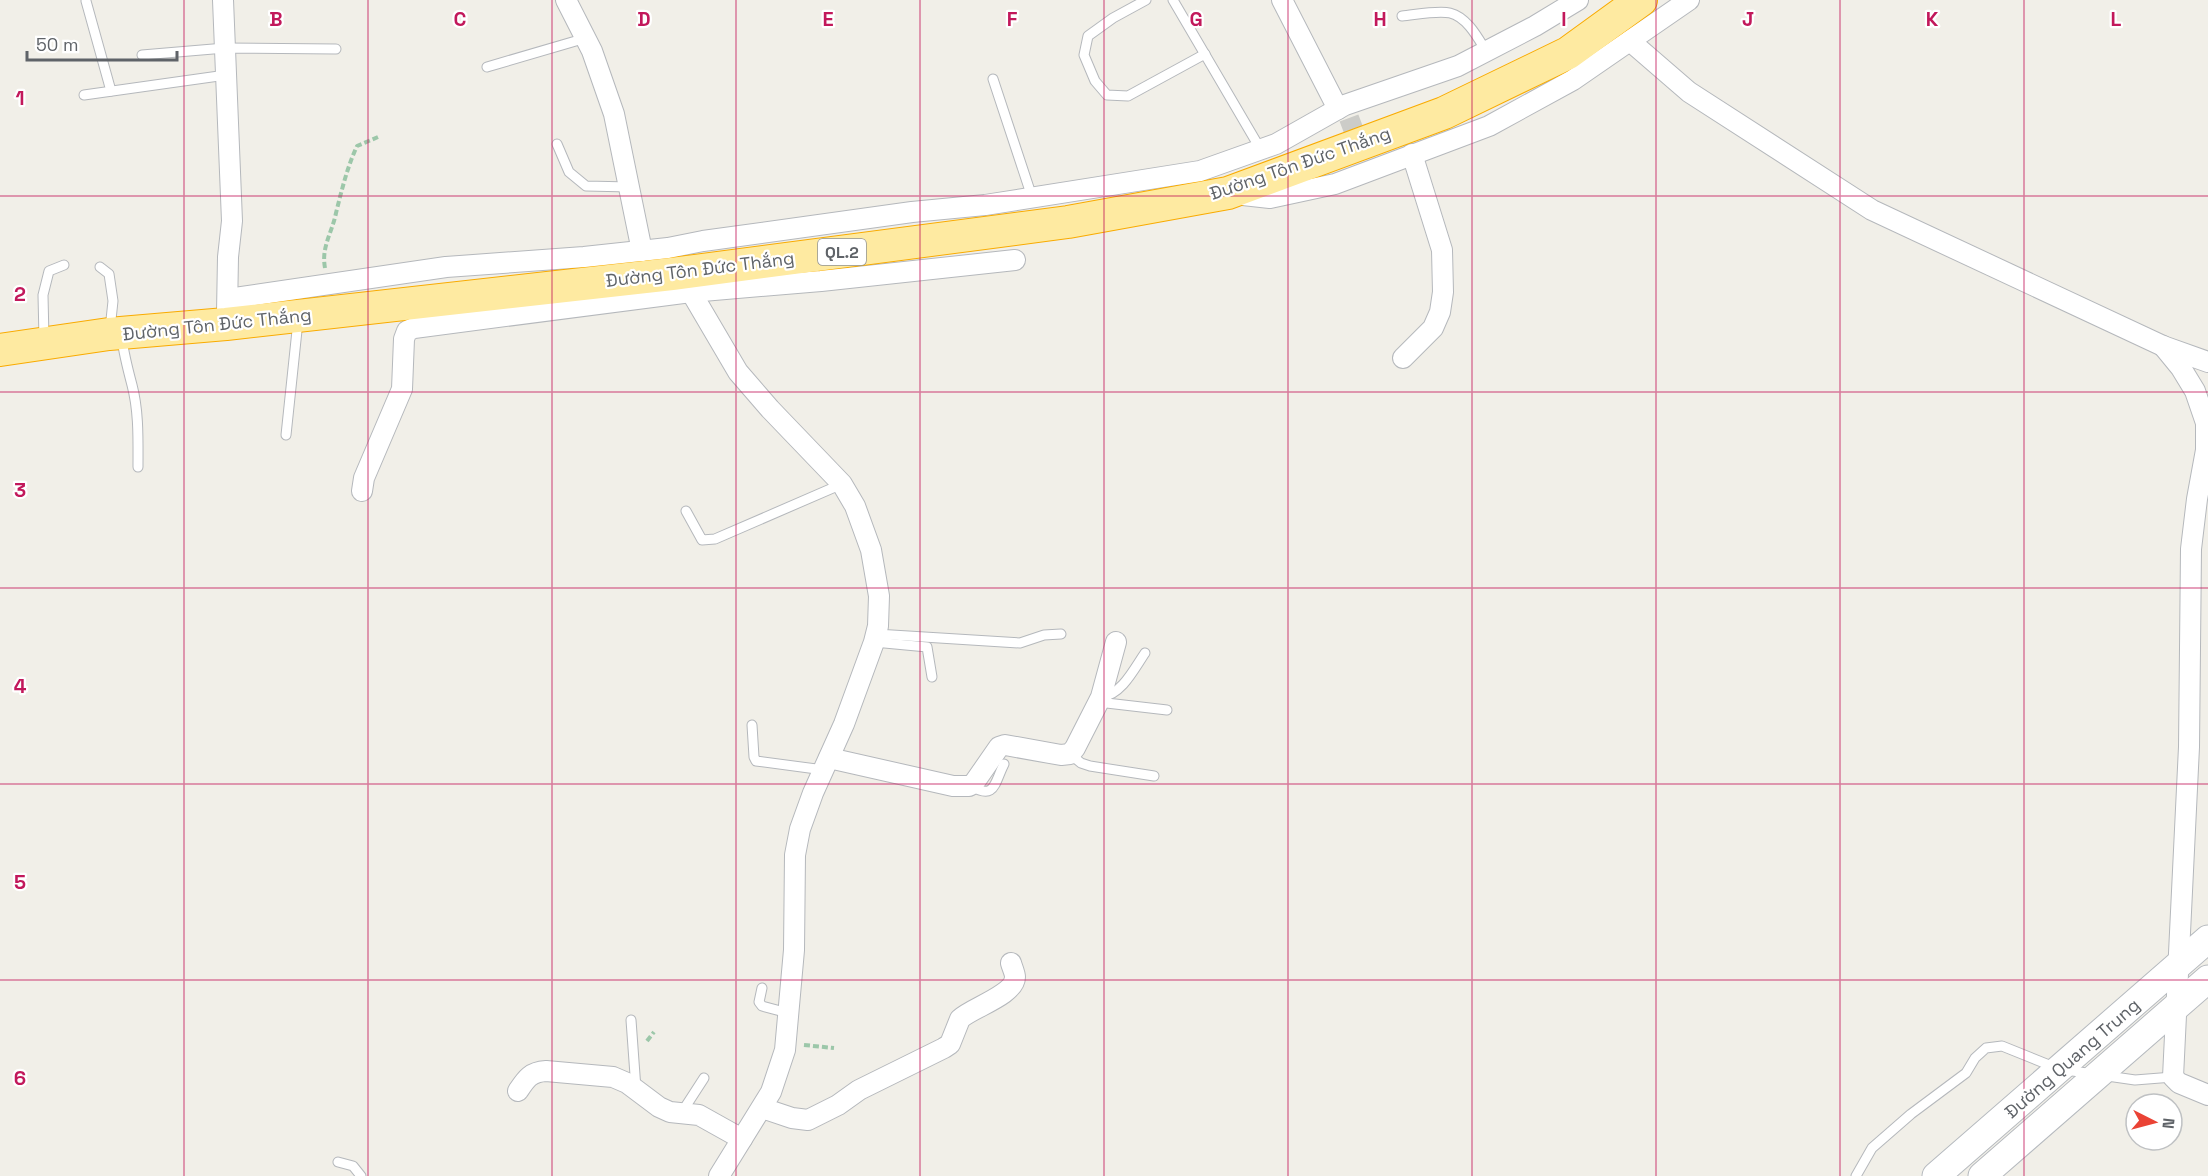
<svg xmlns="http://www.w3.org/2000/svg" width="2208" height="1176" font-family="'Space Grotesk',sans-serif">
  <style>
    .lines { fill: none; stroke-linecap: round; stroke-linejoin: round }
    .minor-tunnel { stroke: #ccccc8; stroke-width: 20; stroke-dasharray: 20 10; stroke-linecap: butt }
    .service-casing { stroke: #b5b8bc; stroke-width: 11 }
    .minor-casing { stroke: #b5b8bc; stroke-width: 22 }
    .secondary-casing { stroke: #b6babf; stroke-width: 29 }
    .trunk-casing { stroke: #f9ab00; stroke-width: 34 }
    .path { stroke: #9cc7a9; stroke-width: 4; stroke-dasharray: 6 3; stroke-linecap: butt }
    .service { stroke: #fff; stroke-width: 9 }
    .minor { stroke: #fff; stroke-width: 20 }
    .secondary { stroke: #fff; stroke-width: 27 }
    .trunk { stroke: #feeaa1; stroke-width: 32 }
    .grid { fill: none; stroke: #c2185b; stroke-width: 1.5; stroke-opacity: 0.55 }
    .labels { text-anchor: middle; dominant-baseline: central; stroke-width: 4.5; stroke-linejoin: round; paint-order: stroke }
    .shield { fill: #fff; stroke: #8f9295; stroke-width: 1.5 }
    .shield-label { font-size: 16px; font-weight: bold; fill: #5f6368 }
    .street-label { font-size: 18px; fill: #5f6368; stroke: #fff }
    .grid-label { font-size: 20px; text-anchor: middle; font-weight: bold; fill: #c2185b; stroke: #fff; stroke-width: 4.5; stroke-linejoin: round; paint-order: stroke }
  </style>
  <rect width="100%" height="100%" fill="#f1efe8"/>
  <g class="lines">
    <path class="minor-tunnel" d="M1349,118L1363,155"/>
    <g class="service-casing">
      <g id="service">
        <path d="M1146,0L1113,18L1088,36L1084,55L1095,81L1107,95L1128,96L1205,54"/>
        <path d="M1173,0L1261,150"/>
        <path d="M86,1L111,91"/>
        <path d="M1402,16C1414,15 1438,10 1450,13C1467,17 1478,38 1486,51"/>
        <path d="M142,55L225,48L336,49"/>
        <path d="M487,67L586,38"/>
        <path d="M993,79L1032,197"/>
        <path d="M84,95L226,75"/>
        <path d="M557,144L569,172L586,186L630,187"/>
        <path d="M100,267L109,274L113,301L110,329"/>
        <path d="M44,339L43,295L49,271L64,265"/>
        <path d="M122,339C124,355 128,370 132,385C139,412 138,440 138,467"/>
        <path d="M286,435L298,321"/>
        <path d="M686,511L702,540L715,539L842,484"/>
        <path d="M876,634L1020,643L1044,635L1061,634"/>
        <path d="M874,642L927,647L932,677"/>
        <path d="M1102,697C1122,694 1134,669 1145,653"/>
        <path d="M1098,702L1167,710"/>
        <path d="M752,725L754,757L756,761L824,770"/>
        <path d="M1070,754L1081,763L1090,766L1154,776"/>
        <path d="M971,786C995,800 994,784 1004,764"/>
        <path d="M762,988L759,1002L762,1006L788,1013"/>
        <path d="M631,1020L636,1089"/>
        <path d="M682,1112L704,1078"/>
        <path d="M338,1162L353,1166L361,1176"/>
        <path d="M1856,1176L1872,1148L1911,1114L1966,1073L1975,1058L1986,1048L2002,1046L2059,1069L2135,1080L2173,1077"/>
      </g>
    </g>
    <g class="minor-casing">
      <g id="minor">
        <path d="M223,0L232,221L228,257L227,312"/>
        <path d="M566,0L592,51L614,114L642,251"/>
        <path d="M1282,0L1338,109"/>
        <path d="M1630,41L1689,92L1872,210L2163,346L2208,362"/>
        <path d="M1234,194L1270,198L1335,184L1489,126L1573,80L1689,0"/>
        <path d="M691,292L738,372L770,409L842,484L855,506L871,550L879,596L878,626L874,642L844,724L813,793L800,829L795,855L794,950L785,1050L771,1092L719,1176"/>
        <path d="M228,299L446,267L584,257L668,248L703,241L912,212L985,205L1200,171L1276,144L1345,105L1458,66L1535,26L1578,0"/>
        <path d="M2163,346L2181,368L2195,391L2206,423V450L2197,499L2191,549L2189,747L2173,1077L2179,1083L2208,1095"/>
        <path d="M1403,358L1433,328L1440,312L1443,292L1442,250L1412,154"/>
        <path d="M362,491L364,478L402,389L404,339L407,331L414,328L691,292L821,281L1015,260"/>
        <path d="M829,758L953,786H969L974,783L999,747L1005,745L1061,755L1070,754L1075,748L1101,697L1116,642"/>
        <path d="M518,1091C526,1079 530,1072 546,1071L613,1077L627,1083L659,1107L670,1112L699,1115L742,1139"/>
        <path d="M762,1108L792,1118L808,1120L838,1105L859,1090L944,1048L950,1044L960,1019C971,1008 1015,995 1015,977C1015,973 1012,967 1011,963"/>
      </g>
    </g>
    <g class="secondary-casing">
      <g id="secondary">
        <path d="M1936,1176L2208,939"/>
        <path d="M1982,1176L2208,979"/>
      </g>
    </g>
    <g class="trunk-casing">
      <path id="trunk" d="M0,350L109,334L226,324L672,274L1068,222L1228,193L1444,113L1568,53L1641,0"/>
    </g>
    <g class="path">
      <path d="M325,268C321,247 332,233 336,213C342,189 347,168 357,146L378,137"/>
      <path d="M647,1041L654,1032"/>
      <path d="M804,1045L834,1048"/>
    </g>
    <use href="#service" class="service"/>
    <use href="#minor" class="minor"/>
    <use href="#secondary" class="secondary"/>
    <use href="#trunk" class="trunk"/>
  </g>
  <path class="grid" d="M184,0V1176M368,0V1176M552,0V1176M736,0V1176M920,0V1176M1104,0V1176M1288,0V1176M1472,0V1176M1656,0V1176M1840,0V1176M2024,0V1176M0,196H2208M0,392H2208M0,588H2208M0,784H2208M0,980H2208"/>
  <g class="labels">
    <rect class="shield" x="818" y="239" width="48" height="26" rx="4.5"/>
    <g class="shield-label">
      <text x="842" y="252">QL.2</text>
    </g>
    <g class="street-label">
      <text transform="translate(1300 163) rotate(-19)">Đường Tôn Đức Thắng</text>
      <text transform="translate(700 269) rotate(-7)">Đường Tôn Đức Thắng</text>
      <text transform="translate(217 324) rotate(-6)">Đường Tôn Đức Thắng</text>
      <text transform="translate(2072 1058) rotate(-41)">Đường Quang Trung</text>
    </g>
  </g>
  <g class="grid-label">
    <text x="276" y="26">B</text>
    <text x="460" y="26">C</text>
    <text x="644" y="26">D</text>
    <text x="828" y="26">E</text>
    <text x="1012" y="26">F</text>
    <text x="1196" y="26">G</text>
    <text x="1380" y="26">H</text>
    <text x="1564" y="26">I</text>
    <text x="1748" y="26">J</text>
    <text x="1932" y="26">K</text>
    <text x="2116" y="26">L</text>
    <text x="20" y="105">1</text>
    <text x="20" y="301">2</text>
    <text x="20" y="497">3</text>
    <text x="20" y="693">4</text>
    <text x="20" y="889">5</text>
    <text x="20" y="1085">6</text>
  </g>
  <g transform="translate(2154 1122) rotate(96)"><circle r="28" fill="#ffffff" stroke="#bfc1c3" stroke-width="1.5"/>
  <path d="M0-4.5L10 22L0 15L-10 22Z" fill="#ea4335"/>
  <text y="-9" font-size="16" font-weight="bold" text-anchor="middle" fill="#5f6368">N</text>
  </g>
  <path d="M27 51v9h150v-9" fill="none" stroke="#5f6368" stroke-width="3"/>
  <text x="36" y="51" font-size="18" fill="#5f6368" stroke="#ffffff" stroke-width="4.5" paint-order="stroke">50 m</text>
</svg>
